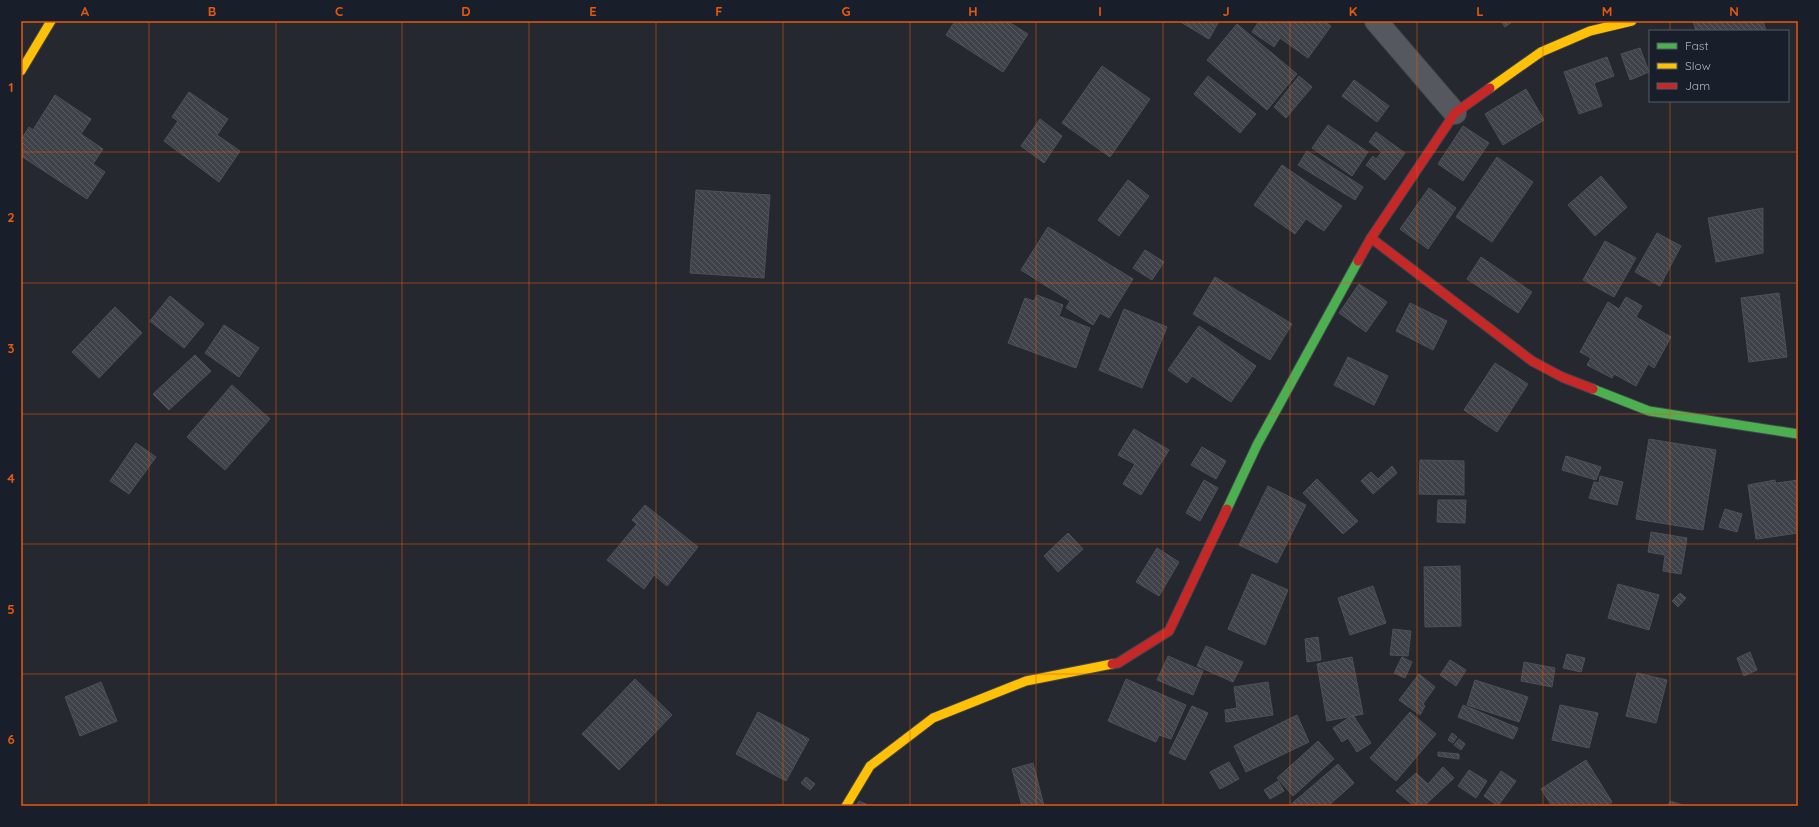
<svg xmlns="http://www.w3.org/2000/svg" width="1819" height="827" font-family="Quicksand,sans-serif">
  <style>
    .building { fill: url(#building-back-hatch); stroke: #4d5058 }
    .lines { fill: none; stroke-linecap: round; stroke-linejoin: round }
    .street-casing { stroke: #414349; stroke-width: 24 }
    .fast-casing { stroke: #42454c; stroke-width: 11 }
    .slow-casing { stroke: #42454c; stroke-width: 11 }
    .jam-casing { stroke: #42454c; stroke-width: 11 }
    .street { stroke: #55585e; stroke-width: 22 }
    .fast { stroke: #4caf50; stroke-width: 9 }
    .slow { stroke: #ffc107; stroke-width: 9 }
    .jam { stroke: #c62828; stroke-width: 9 }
    .grid { fill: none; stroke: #e8590c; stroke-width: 1; stroke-opacity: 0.55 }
    .neatline { fill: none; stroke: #e8590c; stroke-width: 1.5 }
    .grid-label { font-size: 13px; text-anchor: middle; font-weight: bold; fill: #e8590c }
  </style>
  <defs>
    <pattern id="building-back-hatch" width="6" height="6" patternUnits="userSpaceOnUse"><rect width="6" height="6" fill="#3f4248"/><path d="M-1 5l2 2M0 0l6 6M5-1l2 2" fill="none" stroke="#585b61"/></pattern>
  </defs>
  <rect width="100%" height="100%" fill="#25282f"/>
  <g class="building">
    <path d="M955,21H1007L1028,34L1003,72L946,35Z"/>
    <path d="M1179,21H1219L1209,39Z"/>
    <path d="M1259,21H1324L1331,26L1308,58L1280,38L1274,47L1252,32Z"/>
    <path d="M1501,21H1513L1505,27Z"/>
    <path d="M1693,21H1763L1766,31H1696Z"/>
    <path d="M1237,24L1297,74L1267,110L1207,60Z"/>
    <path d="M1640,48L1649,72L1630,80L1621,54Z"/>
    <path d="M1607,57L1614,76L1594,83L1602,106L1579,114L1564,72Z"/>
    <path d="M1102,66L1150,99L1110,157L1062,123Z"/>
    <path d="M1208,76L1256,114L1240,133L1194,94Z"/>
    <path d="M1299,76L1312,87L1286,118L1274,107Z"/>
    <path d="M1354,80L1389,106L1377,122L1342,96Z"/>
    <path d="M1526,89L1544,120L1503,145L1485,114Z"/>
    <path d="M189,92L228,119L217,135L240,151L219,182L164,141L178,121L172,117Z"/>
    <path d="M55,95L91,119L81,134L103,149L93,164L105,172L87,199L21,156V140L29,127L33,130Z"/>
    <path d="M1040,119L1062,136L1044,163L1021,146Z"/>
    <path d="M1328,125L1368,152L1352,176L1312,148Z"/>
    <path d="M1463,126L1489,143L1463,181L1438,164Z"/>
    <path d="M1376,132L1405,153L1385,180L1366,165L1373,156L1376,159L1382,152L1369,142Z"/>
    <path d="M1307,151L1363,187L1355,200L1298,165Z"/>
    <path d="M1497,157L1533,182L1492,242L1456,217Z"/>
    <path d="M1282,165L1342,206L1324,231L1306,219L1295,234L1254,205Z"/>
    <path d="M1601,176L1627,207L1595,236L1568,205Z"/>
    <path d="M1128,180L1149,196L1119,236L1098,220Z"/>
    <path d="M1429,188L1456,208L1428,249L1400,229Z"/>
    <path d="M696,190L770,195L764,278L690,273Z"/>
    <path d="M1763,208V253L1716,262L1708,218Z"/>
    <path d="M1048,227L1133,279L1109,318L1100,313L1093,325L1066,308L1070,301L1021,270Z"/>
    <path d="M1657,233L1681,246L1660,286L1635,272Z"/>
    <path d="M1605,241L1636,258L1614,297L1583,280Z"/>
    <path d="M1145,250L1164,262L1152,280L1133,268Z"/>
    <path d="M1481,257L1532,292L1518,313L1467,279Z"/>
    <path d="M1215,277L1292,324L1270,360L1193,314Z"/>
    <path d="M1359,284L1387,302L1366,332L1339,313Z"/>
    <path d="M1779,293L1787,357L1749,362L1741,298Z"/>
    <path d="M1037,295L1063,305L1059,316L1090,328L1076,368L1008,343L1025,298L1034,301Z"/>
    <path d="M170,296L204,324L184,348L150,321Z"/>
    <path d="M1626,297L1642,306L1636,317L1671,337L1654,368L1648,364L1636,386L1614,374L1612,378L1587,365L1591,358L1580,352L1608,302L1619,309Z"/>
    <path d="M1410,303L1447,321L1433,350L1396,331Z"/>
    <path d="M115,307L142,333L99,378L72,352Z"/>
    <path d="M1124,309L1167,327L1142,388L1099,370Z"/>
    <path d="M224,325L259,348L239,377L205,353Z"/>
    <path d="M1199,326L1256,366L1231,402L1192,376L1187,383L1168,370Z"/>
    <path d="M195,355L211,371L169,410L153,394Z"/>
    <path d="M1348,357L1388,376L1374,405L1334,385Z"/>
    <path d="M1495,363L1528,384L1497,432L1464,410Z"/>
    <path d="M232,385L270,419L225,470L187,437Z"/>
    <path d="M1134,429L1169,450L1141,495L1123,484L1135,464L1118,455Z"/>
    <path d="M1649,439L1716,450L1703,530L1636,519Z"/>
    <path d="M136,443L156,457L129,494L110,481Z"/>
    <path d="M1202,447L1226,461L1216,479L1191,465Z"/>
    <path d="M1566,456L1601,467L1596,480L1562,470Z"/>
    <path d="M1420,460L1464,461V495L1419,494Z"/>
    <path d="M1392,466L1397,473L1373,494L1361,481L1371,472L1378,479Z"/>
    <path d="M1600,476L1623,482L1617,505L1589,498L1594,482L1599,483Z"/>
    <path d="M1317,479L1358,521L1343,534L1303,493Z"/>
    <path d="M1204,480L1218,488L1200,521L1186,513Z"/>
    <path d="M1775,480L1783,534L1756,539L1748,485Z"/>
    <path d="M1798,480V533L1757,539L1749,487Z"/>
    <path d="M1268,486L1306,505L1277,563L1239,545Z"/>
    <path d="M1438,500H1466L1465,523L1437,522Z"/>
    <path d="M645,505L698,547L667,586L654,575L644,589L607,560L637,524L632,520Z"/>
    <path d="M1725,509L1742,514L1737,532L1719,527Z"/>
    <path d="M1651,532L1687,538L1681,574L1663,571L1665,555L1648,552Z"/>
    <path d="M1068,533L1083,549L1058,572L1044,556Z"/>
    <path d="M1157,548L1179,562L1159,596L1136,582Z"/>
    <path d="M1460,566L1461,626L1425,627L1424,567Z"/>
    <path d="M1252,574L1288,590L1265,645L1228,629Z"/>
    <path d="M1618,584L1659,595L1649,630L1608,618Z"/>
    <path d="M1373,586L1386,623L1350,635L1338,598Z"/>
    <path d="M1680,593L1686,598L1678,607L1672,601Z"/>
    <path d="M1393,629L1411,631L1408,656L1390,655Z"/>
    <path d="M1318,637L1321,660L1307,662L1305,639Z"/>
    <path d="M1206,646L1243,662L1233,682L1197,666Z"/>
    <path d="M1750,652L1757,670L1744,676L1737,658Z"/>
    <path d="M1567,654L1585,658L1581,672L1563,668Z"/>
    <path d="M1168,656L1203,671L1193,695L1157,680Z"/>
    <path d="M1352,657L1363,714L1327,721L1317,664Z"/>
    <path d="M1402,657L1412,662L1405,678L1394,673Z"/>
    <path d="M1450,660L1466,670L1456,686L1440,675Z"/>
    <path d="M1524,662L1555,668L1552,687L1521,681Z"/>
    <path d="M1637,673L1667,680L1656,723L1626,716Z"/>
    <path d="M1419,674L1435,687L1423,704L1425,706L1420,715L1399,700Z"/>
    <path d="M635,679L672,715L619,770L582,734Z"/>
    <path d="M1126,679L1186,705L1171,739L1159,735L1156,742L1108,721Z"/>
    <path d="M1475,680L1528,697L1519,722L1467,705Z"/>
    <path d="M101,682L117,721L80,736L65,697Z"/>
    <path d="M1268,682L1273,715L1226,722L1225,710L1237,708L1234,687Z"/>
    <path d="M1463,705L1518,728L1513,739L1458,717Z"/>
    <path d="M1560,705L1598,713L1589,748L1552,740Z"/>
    <path d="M1192,706L1208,713L1185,760L1169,753Z"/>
    <path d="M758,712L809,739L786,781L736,754Z"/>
    <path d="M1410,712L1436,734L1396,781L1370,758Z"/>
    <path d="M1297,715L1309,742L1246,772L1234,746Z"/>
    <path d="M1353,715L1371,743L1357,752L1348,738L1342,742L1333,728Z"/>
    <path d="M1452,733L1457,737L1453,743L1448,740Z"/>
    <path d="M1459,739L1465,744L1461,750L1454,745Z"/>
    <path d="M1318,741L1334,759L1293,796L1277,778Z"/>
    <path d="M1438,752L1459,754V759L1438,756Z"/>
    <path d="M1586,760L1612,802L1606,806H1552L1541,789Z"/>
    <path d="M1229,762L1239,779L1220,789L1210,772Z"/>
    <path d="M1033,763L1044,806H1022L1012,769Z"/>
    <path d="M1338,764L1354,783L1328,806H1289Z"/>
    <path d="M1443,767L1454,778L1424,806H1414L1396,791L1416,773L1428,784Z"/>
    <path d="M1469,770L1487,781L1476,798L1458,786Z"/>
    <path d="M1501,771L1516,781L1498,806L1484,796Z"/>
    <path d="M806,777L815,784L810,790L801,783Z"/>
    <path d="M1278,781L1284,791L1270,799L1264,790Z"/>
    <path d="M859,801L870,806H856Z"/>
    <path d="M1670,801L1686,806H1668Z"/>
  </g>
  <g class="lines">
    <g class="street-casing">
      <path id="street" d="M1376,21L1455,113"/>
    </g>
    <g class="fast-casing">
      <g id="fast">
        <path d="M1593,389L1649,411L1798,434"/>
        <path d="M1227,509L1257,445L1358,261"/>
      </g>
    </g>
    <g class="slow-casing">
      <g id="slow">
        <path d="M21,71L51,21"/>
        <path d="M1490,88L1541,52L1590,31L1632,21"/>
        <path d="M846,806L870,766L933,718L1026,681L1112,664"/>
      </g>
    </g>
    <g class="jam-casing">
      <g id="jam">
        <path d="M1371,238L1532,361L1562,377L1593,389"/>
        <path d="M1358,261L1371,238L1455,113L1490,88"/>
        <path d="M1112,664L1118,663L1169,631L1227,509"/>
      </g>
    </g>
    <use href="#street" class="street"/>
    <use href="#fast" class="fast"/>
    <use href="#slow" class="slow"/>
    <use href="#jam" class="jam"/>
  </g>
  <path class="grid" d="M149,21V806M276,21V806M402,21V806M529,21V806M656,21V806M783,21V806M910,21V806M1036,21V806M1163,21V806M1290,21V806M1417,21V806M1543,21V806M1670,21V31M1670,101V806M21,152H1798M21,283H1798M21,414H1798M21,544H1798M21,674H1798"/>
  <rect width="1819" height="827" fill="none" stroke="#191f2a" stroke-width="44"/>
  <rect x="1649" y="30" width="140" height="72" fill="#191f2a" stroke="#555b67"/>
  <rect x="1657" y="43" width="20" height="6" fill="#4caf50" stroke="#555b67"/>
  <text x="1685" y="50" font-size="12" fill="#aeb4c2">Fast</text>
  <rect x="1657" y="63" width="20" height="6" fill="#ffc107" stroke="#555b67"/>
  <text x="1685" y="70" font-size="12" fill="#aeb4c2">Slow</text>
  <rect x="1657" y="83" width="20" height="6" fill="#c62828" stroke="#555b67"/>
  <text x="1685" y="90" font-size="12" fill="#aeb4c2">Jam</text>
  <rect x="22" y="22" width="1775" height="783" class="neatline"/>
  <g class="grid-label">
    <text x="85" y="16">A</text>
    <text x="212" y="16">B</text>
    <text x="339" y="16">C</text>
    <text x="466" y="16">D</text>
    <text x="593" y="16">E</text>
    <text x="719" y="16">F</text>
    <text x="846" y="16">G</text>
    <text x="973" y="16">H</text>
    <text x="1100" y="16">I</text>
    <text x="1226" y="16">J</text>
    <text x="1353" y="16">K</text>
    <text x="1480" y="16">L</text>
    <text x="1607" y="16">M</text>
    <text x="1734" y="16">N</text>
    <text x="11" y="92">1</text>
    <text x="11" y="222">2</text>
    <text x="11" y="353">3</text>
    <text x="11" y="483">4</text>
    <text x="11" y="614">5</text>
    <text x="11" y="744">6</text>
  </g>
</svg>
